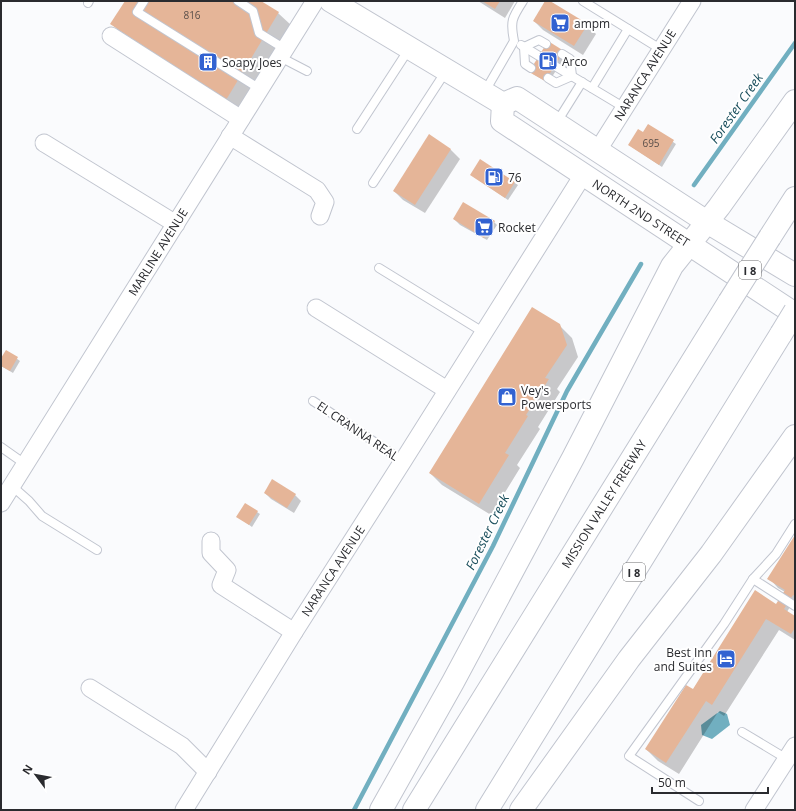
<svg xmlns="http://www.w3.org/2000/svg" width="796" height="811" font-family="'Open Sans',sans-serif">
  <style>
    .water { fill: #71afc0 }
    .shadow { fill: #0003 }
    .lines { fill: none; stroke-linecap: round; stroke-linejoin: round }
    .stream { stroke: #71afc0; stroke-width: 4.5 }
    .building { fill: #e5b598 }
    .lane-casing { stroke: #c1c5cf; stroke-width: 10 }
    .street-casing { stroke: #c1c5cf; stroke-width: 19 }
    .primary-casing { stroke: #c1c5cf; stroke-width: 24 }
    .highway-casing { stroke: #c1c5cf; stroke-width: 24 }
    .lane { stroke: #fff; stroke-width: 8 }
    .street { stroke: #fff; stroke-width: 17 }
    .primary { stroke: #fff; stroke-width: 22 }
    .highway { stroke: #fff; stroke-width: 22 }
    .highway-bridge-casing { stroke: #c1c5cf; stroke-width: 24; stroke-linecap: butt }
    .highway-bridge { stroke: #fff; stroke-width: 22 }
    .labels { text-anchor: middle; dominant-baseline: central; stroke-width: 4; stroke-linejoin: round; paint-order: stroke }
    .number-label { font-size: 10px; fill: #594e49 }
    .shield { fill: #fff; stroke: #6a6b6d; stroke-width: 1 }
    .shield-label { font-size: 11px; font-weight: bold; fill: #2a2b2f }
    .poi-label { font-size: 12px; fill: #2a2b2f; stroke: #fff; text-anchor: start }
    .street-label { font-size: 12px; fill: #2a2b2f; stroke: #fff }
    .water-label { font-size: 13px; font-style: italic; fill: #184d5b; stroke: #fff }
  </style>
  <rect width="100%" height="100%" fill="#fafbfd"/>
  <path class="water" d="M720,711L727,714L730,725L712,739L702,735L701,725Z"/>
  <g class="shadow">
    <path d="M126,1H259L278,13L291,25L238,111L124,36L112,24Z"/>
    <path d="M478,1H515L505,18Z"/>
    <path d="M546,1H549L587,25L596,34L583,55L543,30L534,21Z"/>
    <path d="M548,43L566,55L548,83L533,74Z"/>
    <path d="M648,125L676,144L662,167L629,145L643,133Z"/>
    <path d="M429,136L451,150L460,159L425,213L403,200L394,191Z"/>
    <path d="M480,161L518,185L508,200L471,175Z"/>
    <path d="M454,219L494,222L497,225L487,240L460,225Z"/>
    <path d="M559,325L572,338L578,357L557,389L560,392L538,427L540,429L517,465L520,468L491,515L442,485L430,473Z"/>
    <path d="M6,351L20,361L13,373L1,366V360Z"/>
    <path d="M265,493L295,495L301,501L294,513L271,499Z"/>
    <path d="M257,512L260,514L252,527L238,517Z"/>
    <path d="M795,537V598L787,612L795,617V640L779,630L724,716L718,712L679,774L658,761L646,749L693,690L755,592L780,608L785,592L778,588L769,578Z"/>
  </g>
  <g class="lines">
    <g class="stream">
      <path d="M694,185L795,43"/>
      <path d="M354,810L493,546L567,391L641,264"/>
    </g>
  </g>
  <g class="building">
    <path d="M125,1H261L279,12L226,100L110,24Z"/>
    <path d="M482,1H500L495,9Z"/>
    <path d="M545,1H550L588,24L574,46L533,21Z"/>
    <path d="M548,41L564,51L545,81L529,72Z"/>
    <path d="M648,124L674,140L659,165L628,145L638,129L643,132Z"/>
    <path d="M429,134L451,149L415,205L393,191Z"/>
    <path d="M480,159L515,182L505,198L470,175Z"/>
    <path d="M463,202L495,221L484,238L453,219Z"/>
    <path d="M532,307L560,324L567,345L545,378L549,379L526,415L528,416L505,453L509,455L479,504L429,473Z"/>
    <path d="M6,350L18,357L10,371L1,366V358Z"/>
    <path d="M272,479L296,494L287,508L264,493Z"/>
    <path d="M245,503L258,511L249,525L236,517Z"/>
    <path d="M795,535V596L793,595L784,609L795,616V628L791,634L766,619L712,705L706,701L666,763L645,749L686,685L693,689L755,590L776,604L785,590L767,579Z"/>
  </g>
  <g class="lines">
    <g class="lane-casing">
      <g id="lane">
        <path d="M144,1L137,12L260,89"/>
        <path d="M238,1L253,11L259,33L285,49"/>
        <path d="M583,1L662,50"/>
        <path d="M88,3L89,1"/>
        <path d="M521,45L539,56"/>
        <path d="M280,57L307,71"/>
        <path d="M555,66L625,108"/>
        <path d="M531,68L525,64L524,47L539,40L546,44"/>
        <path d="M548,78L556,83L572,76L570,59L562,54"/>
        <path d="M592,88L628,29"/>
        <path d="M484,93L514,41C510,21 512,18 523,1"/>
        <path d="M557,122L582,82"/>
        <path d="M357,129L409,49"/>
        <path d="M373,183L446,71"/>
        <path d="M379,268L483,332"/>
        <path d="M313,401L403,461"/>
        <path d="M1,447L25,464"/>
        <path d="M12,486L29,501L42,516L97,550"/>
        <path d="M753,579L795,606"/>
        <path d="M742,732L787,759"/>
        <path d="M699,801L629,756L724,624L753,579L776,554L795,524"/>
      </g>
    </g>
    <g class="street-casing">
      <g id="street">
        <path d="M111,36L241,119"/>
        <path d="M230,136L317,190L325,202L320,216"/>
        <path d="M44,143L176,224"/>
        <path d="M598,150L692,1"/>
        <path d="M316,308L447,390"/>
        <path d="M1,503L315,1"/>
        <path d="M211,541V553L227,570L221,585L294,632"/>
        <path d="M90,688L182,746L208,772"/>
        <path d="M184,810L294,632L403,461L583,175"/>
        <path d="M754,810L795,746"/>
      </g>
    </g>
    <g class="primary-casing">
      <g id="primary">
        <path d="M331,1L503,104"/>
        <path d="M503,104L502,121L795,314"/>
        <path d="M503,104L517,98L707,222L795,275"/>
      </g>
    </g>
    <g class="highway-casing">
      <g id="highway">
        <path d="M770,237L795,198"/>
        <path d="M381,810L453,682L573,458L672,266L719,207L795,101"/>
        <path d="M414,810L729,302"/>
        <path d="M487,810L781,334"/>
        <path d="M521,810L629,659L711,554L795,436"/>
      </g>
    </g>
    <use href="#lane" class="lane"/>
    <use href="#street" class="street"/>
    <use href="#primary" class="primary"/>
    <use href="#highway" class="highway"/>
    <g class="highway-bridge-casing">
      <g id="highway-bridge">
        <path d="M729,302L770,237"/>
        <path d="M781,334L795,311"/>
      </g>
    </g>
    <use href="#highway-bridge" class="highway-bridge"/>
  </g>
  <defs>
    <g id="supermarket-square" transform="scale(1)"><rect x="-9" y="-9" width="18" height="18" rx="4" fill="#3262d1" stroke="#fff"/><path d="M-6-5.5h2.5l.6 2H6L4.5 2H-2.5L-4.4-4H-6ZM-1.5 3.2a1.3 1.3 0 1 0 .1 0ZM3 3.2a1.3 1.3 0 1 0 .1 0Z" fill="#fff"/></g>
    <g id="fuel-square" transform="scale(1)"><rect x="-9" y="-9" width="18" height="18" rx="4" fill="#3262d1" stroke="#fff"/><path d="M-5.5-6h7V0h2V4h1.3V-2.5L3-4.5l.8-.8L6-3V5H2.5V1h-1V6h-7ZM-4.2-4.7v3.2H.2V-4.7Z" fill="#fff"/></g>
    <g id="building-square" transform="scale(1)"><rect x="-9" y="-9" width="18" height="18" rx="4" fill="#3262d1" stroke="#fff"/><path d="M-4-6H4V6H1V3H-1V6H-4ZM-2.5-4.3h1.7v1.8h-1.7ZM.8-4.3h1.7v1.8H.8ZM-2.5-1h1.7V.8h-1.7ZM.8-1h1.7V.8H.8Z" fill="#fff"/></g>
    <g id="shop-square" transform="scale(1)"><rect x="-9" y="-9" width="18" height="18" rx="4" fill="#3262d1" stroke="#fff"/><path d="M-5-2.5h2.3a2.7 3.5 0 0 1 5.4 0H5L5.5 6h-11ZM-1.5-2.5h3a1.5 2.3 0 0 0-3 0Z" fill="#fff"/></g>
    <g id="hotel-square" transform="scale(1)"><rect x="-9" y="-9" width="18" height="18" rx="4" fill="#3262d1" stroke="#fff"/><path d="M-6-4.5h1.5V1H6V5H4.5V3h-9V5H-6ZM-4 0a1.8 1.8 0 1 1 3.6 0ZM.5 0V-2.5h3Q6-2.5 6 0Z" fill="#fff"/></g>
  </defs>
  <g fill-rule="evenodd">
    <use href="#supermarket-square" x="560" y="23"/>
    <use href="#fuel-square" x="548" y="61"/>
    <use href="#building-square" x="208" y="62"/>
    <use href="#fuel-square" x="494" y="177"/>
    <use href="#supermarket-square" x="484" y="227"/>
    <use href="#shop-square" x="507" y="397"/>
    <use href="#hotel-square" x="726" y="659"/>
  </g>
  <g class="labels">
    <g class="number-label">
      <text x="192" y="15">816</text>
      <text x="651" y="143">695</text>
    </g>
    <g class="shield">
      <rect x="739" y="261" width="22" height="18" rx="3"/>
      <rect x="623" y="563" width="22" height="18" rx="3"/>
    </g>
    <g class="shield-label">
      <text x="750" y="270">I 8</text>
      <text x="634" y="572">I 8</text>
    </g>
    <g class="poi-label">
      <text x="574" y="23">ampm</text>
      <text x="562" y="61">Arco</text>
      <text x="222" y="62">Soapy Joes</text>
      <text x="508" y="177">76</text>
      <text x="498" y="227">Rocket</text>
      <text x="521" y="390">Vey's<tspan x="521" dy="14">Powersports</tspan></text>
      <text x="712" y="652" text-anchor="end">Best Inn<tspan x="712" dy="14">and Suites</tspan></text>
    </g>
    <g class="street-label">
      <text transform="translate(645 75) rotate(-58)">NARANCA AVENUE</text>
      <text transform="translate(641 213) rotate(33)">NORTH 2ND STREET</text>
      <text transform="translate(158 252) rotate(-58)">MARLINE AVENUE</text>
      <text transform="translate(358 431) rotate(34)">EL CRANNA REAL</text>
      <text transform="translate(604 504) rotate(-58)">MISSION VALLEY FREEWAY</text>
      <text transform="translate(333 571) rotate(-57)">NARANCA AVENUE</text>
    </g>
    <g class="water-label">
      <text transform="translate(736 108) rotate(-55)">Forester Creek</text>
      <text transform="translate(487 532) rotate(-64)">Forester Creek</text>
    </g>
  </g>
  <rect width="796" height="811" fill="none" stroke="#2a2b2f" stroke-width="4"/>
  <g transform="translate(36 775) rotate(302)" stroke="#ffffff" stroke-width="3" paint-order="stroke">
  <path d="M0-3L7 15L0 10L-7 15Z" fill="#2a2b2f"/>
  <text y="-6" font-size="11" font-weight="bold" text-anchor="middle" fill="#2a2b2f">N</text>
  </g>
  <path d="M652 787v6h116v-6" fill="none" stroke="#2a2b2f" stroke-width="2"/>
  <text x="658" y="787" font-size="12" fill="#2a2b2f" stroke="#ffffff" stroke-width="3" paint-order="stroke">50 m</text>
</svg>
